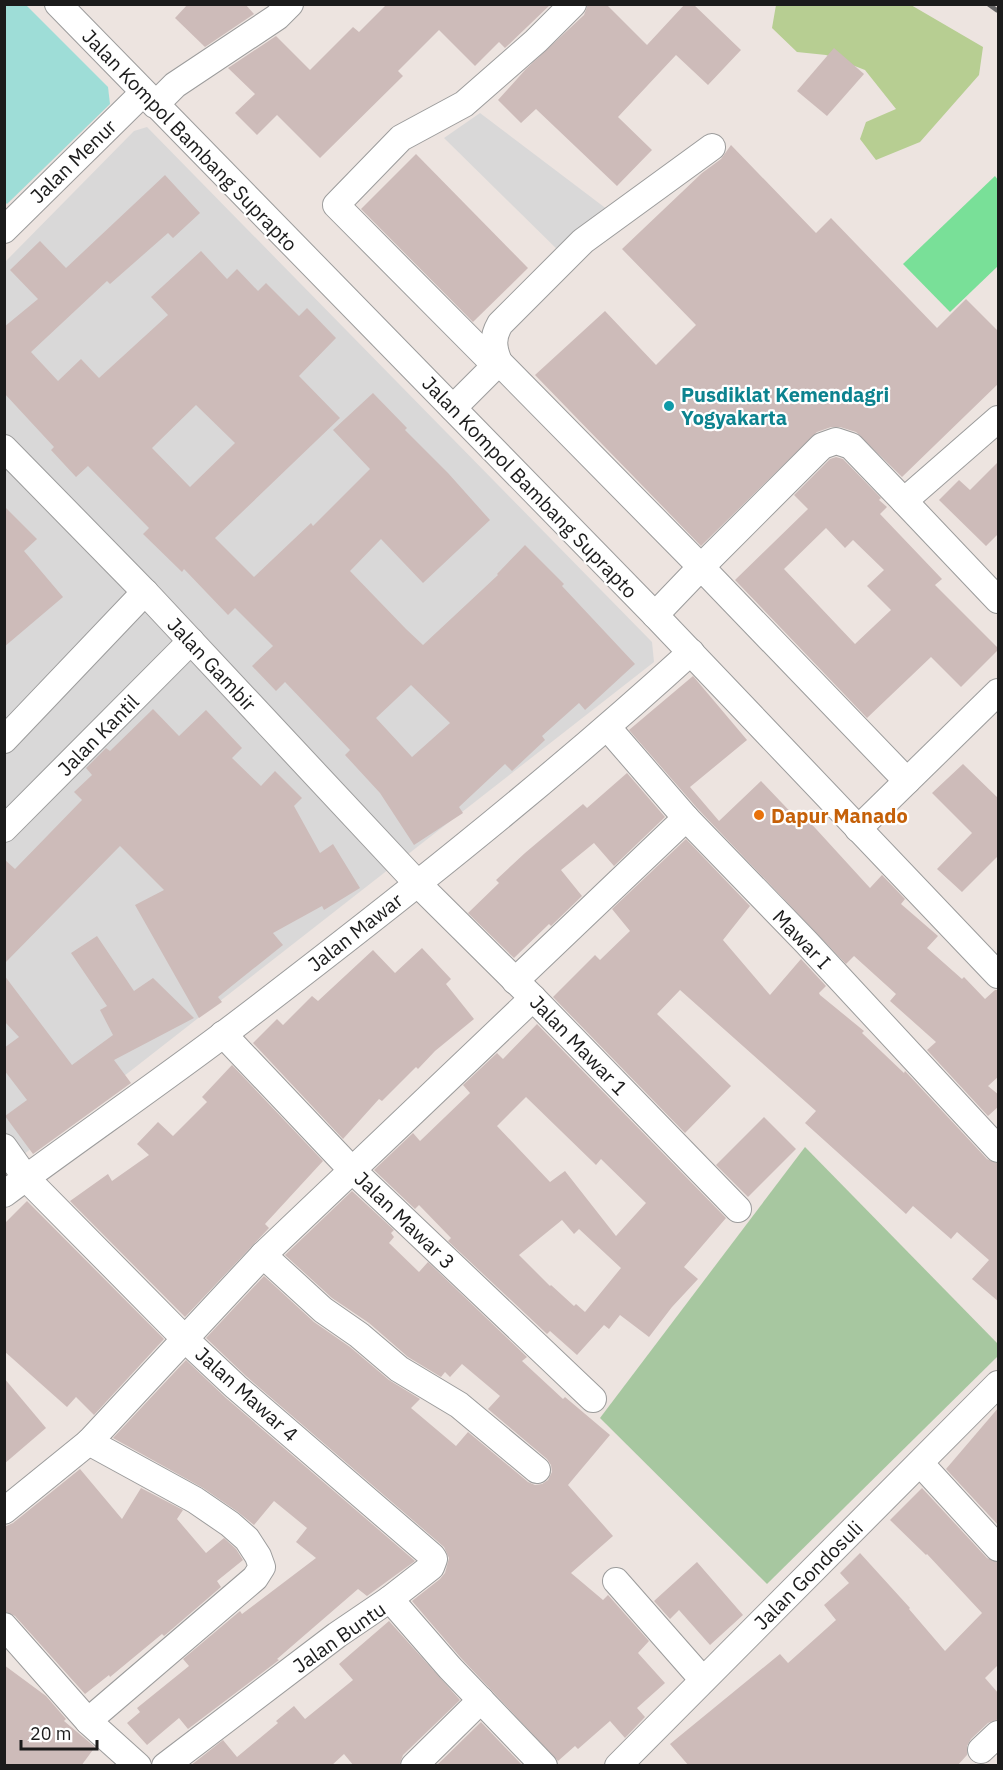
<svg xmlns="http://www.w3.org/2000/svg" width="1003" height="1770" font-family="'IBM Plex Sans',sans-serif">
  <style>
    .residential { fill: #d9d8d8 }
    .forest { fill: #b7ce92 }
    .cemetery { fill: #a7c7a0 }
    .pitch { fill: #79e098 }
    .water { fill: #9eddd7 }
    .building { fill: #cdbbb9; fill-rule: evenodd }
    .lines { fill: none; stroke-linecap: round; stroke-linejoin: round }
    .minor-casing { stroke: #9c9c9c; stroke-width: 28 }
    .minor { stroke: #fff; stroke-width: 26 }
    .rail { stroke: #696969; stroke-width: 4.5; stroke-dasharray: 12 12; stroke-linecap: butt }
    .culture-dot { fill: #0f9aa8; stroke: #fff; stroke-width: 2 }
    .food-dot { fill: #e8710a; stroke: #fff; stroke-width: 2 }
    .labels { text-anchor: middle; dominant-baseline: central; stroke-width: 4.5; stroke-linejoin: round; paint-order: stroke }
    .street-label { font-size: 20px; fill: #1b1b1b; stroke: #fff }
    .culture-label { font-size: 20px; font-weight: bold; fill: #0d838f; stroke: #fff; text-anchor: start }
    .food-label { font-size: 20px; font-weight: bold; fill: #c56008; stroke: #fff; text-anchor: start }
  </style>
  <rect width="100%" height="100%" fill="#ede4e0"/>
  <g class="residential">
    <path d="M480,113L612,213L569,261L444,138Z"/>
    <path d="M147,127L652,642L654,662L5,1169V262L134,131Z"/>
  </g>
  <path class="forest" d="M776,5H911L983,47L979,75L920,142L876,160L860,139L866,122L896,109L865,70L826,55L797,52L772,28Z"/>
  <path class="cemetery" d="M805,1147L998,1344V1356L767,1584L600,1418Z"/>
  <path class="pitch" d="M995,176L998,180V266L950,312L903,264Z"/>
  <path class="water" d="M4,5H26L108,87L110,104L7,204L4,201Z"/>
  <g class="building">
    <path d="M188,4H245L254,14L205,47L175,18Z"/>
    <path d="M387,4H551L505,48L499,42L475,66L439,30L398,71L403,76L320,158L277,115L257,135L235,113L255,94L228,68L276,36L310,70L353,27L359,32Z"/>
    <path d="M588,4H606L647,45L685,4H693L741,50L708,85L676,55L618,117L652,150L617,186L536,109L521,123L498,100L526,69L584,15Z"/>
    <path d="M834,48L864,74L827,116L797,91Z"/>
    <path d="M731,145L816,233L831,218L937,328L966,299L999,332V383L902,477L856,432L840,427H831L817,432L701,546L535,375L605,311L656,365L696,325L622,249L702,173L721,159Z"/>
    <path d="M416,154L528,268L473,322L361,209Z"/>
    <path d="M165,175L200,213L173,238L168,233L110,284L107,281L31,352L58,381L81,359L99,378L168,315L151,297L201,251L227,279L237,269L258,291L266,283L299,316L307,308L336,338L299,376L340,418L215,538L254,577L311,523L313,526L370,469L333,430L373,393L407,428L405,430L448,473L490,520L423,583L381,539L350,571L406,629L423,645L498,575L497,574L525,545L564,584L562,586L635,664L585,710L579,703L542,736L545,740L512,771L505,764L459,807L463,813L414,845L380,793L345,755L350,750L285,682L276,691L252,666L273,646L235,608L228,615L184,569L182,572L143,534L149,528L88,466L76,477L51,450L54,447L4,393V327L38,299L10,270L40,241L66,268ZM196,405L235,443L190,487L152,448ZM411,685L450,723L412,757L376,718Z"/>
    <path d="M836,457L843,459L881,498L879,500L887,507L880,514L942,579L935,585L999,649L961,687L931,657L867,718L735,580L808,509L794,495L830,459ZM826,528L845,548L853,540L884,570L867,586L891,610L855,644L784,569Z"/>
    <path d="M999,461V533L986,546L939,500L959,480L970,490Z"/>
    <path d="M4,506L37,539L24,551L63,597L4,647Z"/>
    <path d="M693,676L747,740L690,787L719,821L761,781L801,823L806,818L870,888L882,875L905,899L901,904L938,936L927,948L962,979L964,977L985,999L995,990H999V1076L988,1086L999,1095V1106L988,1116L927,1050L936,1042L890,1001L896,994L854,956L846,964L697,808L629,730Z"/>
    <path d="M153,709L179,736L206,710L242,748L232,758L261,786L275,771L302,798L294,806L320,853L333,844L360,888L324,910L322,906L273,933L283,945L218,997L222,1002L199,1018L135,905L164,890L120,846L4,964V859L15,869L82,800L74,792L92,775L86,768L106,748L110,751Z"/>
    <path d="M963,764L999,799V855L962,892L937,869L972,833L932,793Z"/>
    <path d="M627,773L665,817L614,866L594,843L561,870L582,896L551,926L549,924L514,958L468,913L499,883L496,880L525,853L583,804L587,808Z"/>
    <path d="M686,839L750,906L723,940L770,995L801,959L826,986L819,993L820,995L864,1031L862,1033L904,1073L905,1071L987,1159L999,1164V1302L972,1279L989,1260L957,1232L951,1239L913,1206L906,1214L805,1123L816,1111L680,990L657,1014L731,1086L685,1133L553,997L595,955L600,960L630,931L612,909Z"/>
    <path d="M97,936L134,991L153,978L194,1018L114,1060L131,1083L33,1154L5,1116L27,1100L4,1070V1048L19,1037L4,1021V975L72,1065L113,1035L100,1010L107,1006L71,953Z"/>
    <path d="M422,948L451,979L446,984L474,1019L435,1051L418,1069L416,1067L382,1101L379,1099L343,1139L253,1043L277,1019L283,1025L312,996L318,1001L373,950L395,973Z"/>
    <path d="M537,1024L726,1218L684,1267L698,1279L672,1307L649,1337L620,1315L609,1329L604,1325L577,1355L550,1331L547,1334L448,1241L451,1238L419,1205L415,1209L374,1170L413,1133L420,1141L470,1093L463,1085L497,1053L503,1059ZM526,1097L596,1165L601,1159L646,1203L616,1236L565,1171L550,1182L497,1126ZM562,1220L574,1234L579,1229L621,1268L585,1312L576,1304L574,1306L551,1285L550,1286L519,1255Z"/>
    <path d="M232,1065L323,1161L265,1224L269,1228L185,1317L70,1201L108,1174L112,1181L149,1155L137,1144L158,1122L173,1136L207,1102L202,1097Z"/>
    <path d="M764,1117L796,1149L748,1197L716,1165Z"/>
    <path d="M352,1191L394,1230L391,1233L394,1237L389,1243L419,1272L428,1262L527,1357L522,1361L563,1399L565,1397L610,1435L568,1485L613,1536L571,1573L603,1600L608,1595L649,1641L638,1653L665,1683L637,1708L645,1717L625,1738L610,1721L578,1749L575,1746L558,1761L461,1658L412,1601L440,1579L445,1573L449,1558L444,1547L246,1376L206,1338L264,1276L314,1322L350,1347L389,1380L420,1399L411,1408L456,1446L468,1432L528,1482L535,1485L542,1484L548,1480L552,1472L551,1465L547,1459L488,1409L500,1396L462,1364L450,1377L445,1372L441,1377L408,1357L369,1323L332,1298L285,1255Z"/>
    <path d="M27,1201L164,1339L94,1415L76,1397L67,1407L4,1351V1224Z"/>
    <path d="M186,1360L226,1398L415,1561L367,1596L358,1589L277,1659L279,1660L188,1729L179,1718L147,1745L127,1723L140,1712L137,1708L189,1666L183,1659L240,1611L242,1614L316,1558L296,1542L307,1528L274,1501L254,1525L238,1512L203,1488L113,1438Z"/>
    <path d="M4,1378L46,1428L4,1464Z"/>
    <path d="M999,1407V1526L946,1469Z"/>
    <path d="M80,1469L122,1519L141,1488L183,1510L177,1519L206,1553L224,1538L236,1549L243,1560L217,1581L221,1587L164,1636L162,1634L110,1677L109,1675L85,1694L15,1616L4,1611V1527L13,1523Z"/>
    <path d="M922,1488L987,1558L999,1563V1664L985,1678L999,1694V1719L988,1723L971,1739L967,1746V1755L957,1766H689L670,1744L780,1654L788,1663L836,1620L824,1605L849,1583L840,1573L860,1553L910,1608L909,1609L945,1651L982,1613L927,1554L926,1555L890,1520Z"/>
    <path d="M697,1562L743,1615L710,1645L679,1610L670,1619L654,1601Z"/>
    <path d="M389,1621L460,1700L403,1755L399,1766H354L344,1754L331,1766H190L223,1740L237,1757L278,1723L276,1721L294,1706L305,1719L353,1680L339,1664Z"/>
    <path d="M4,1665L46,1696L66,1719L64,1721L95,1747L81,1766H4Z"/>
    <path d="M481,1722L523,1766H436Z"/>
  </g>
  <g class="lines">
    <g class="minor-casing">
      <g id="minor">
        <path d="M58,4L655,615L998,975"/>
        <path d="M155,105L175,85L277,17L290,4"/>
        <path d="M712,147L583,241L500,324C492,338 493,347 499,362L701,567L822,446L836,441L851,446L904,501L998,419"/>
        <path d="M4,230L143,93"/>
        <path d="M496,366L336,205L401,138L464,104L536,41L573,4"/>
        <path d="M453,408L499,362"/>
        <path d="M4,448L145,592L417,883L533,998L738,1209"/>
        <path d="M904,501L998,600"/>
        <path d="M655,615L701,567L907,781"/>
        <path d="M608,728L686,818L806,942L998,1149"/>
        <path d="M4,740L145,592"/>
        <path d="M4,829L191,641"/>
        <path d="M858,829L998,692"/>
        <path d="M515,981L686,818"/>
        <path d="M223,1034L351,1169L593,1399"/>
        <path d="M4,1147L26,1178L185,1339L236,1387L432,1556L434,1559L431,1567L390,1599"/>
        <path d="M4,1194C77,1140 152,1088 224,1034C384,912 543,787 691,652"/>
        <path d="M263,1255L533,998"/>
        <path d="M920,1463L998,1548"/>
        <path d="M4,1511L89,1442L263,1255L323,1310L359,1335L399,1369L459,1405L537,1470"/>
        <path d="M616,1581L703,1680"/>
        <path d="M4,1626L88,1721L138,1766"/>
        <path d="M88,1721L255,1578L262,1567L258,1556L247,1539L230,1524L195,1500L89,1442"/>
        <path d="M981,1750L998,1734"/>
        <path d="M165,1766L337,1635L390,1599L450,1668L544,1766"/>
        <path d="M414,1766L481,1700"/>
        <path d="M618,1766L998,1384"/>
      </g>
    </g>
    <use href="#minor" class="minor"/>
    <path class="rail" d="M988,4L998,11"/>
  </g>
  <circle class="culture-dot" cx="669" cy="406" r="6"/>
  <circle class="food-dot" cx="759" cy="815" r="6"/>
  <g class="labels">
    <g class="street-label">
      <text transform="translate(190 140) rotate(46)">Jalan Kompol Bambang Suprapto</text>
      <text transform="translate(73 161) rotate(-44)">Jalan Menur</text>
      <text transform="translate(530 487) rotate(46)">Jalan Kompol Bambang Suprapto</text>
      <text transform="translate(212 664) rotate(47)">Jalan Gambir</text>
      <text transform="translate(98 735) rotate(-45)">Jalan Kantil</text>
      <text transform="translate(355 932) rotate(-38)">Jalan Mawar</text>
      <text transform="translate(802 939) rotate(46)">Mawar I</text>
      <text transform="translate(579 1045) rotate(46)">Jalan Mawar 1</text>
      <text transform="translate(405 1220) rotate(44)">Jalan Mawar 3</text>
      <text transform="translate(247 1394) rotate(42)">Jalan Mawar 4</text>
      <text transform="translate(808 1575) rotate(-45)">Jalan Gondosuli</text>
      <text transform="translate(339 1637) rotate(-35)">Jalan Buntu</text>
    </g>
    <g class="culture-label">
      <text x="681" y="394">Pusdiklat Kemendagri<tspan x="681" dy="23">Yogyakarta</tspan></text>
    </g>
    <g class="food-label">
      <text x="771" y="815">Dapur Manado</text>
    </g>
  </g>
  <rect width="1003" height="1770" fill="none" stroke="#1b1b1b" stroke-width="12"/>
  <path d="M21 1740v9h76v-9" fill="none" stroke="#1b1b1b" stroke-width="3"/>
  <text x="30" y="1740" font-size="18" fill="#1b1b1b" stroke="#ffffff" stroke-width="4.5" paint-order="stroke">20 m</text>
</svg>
